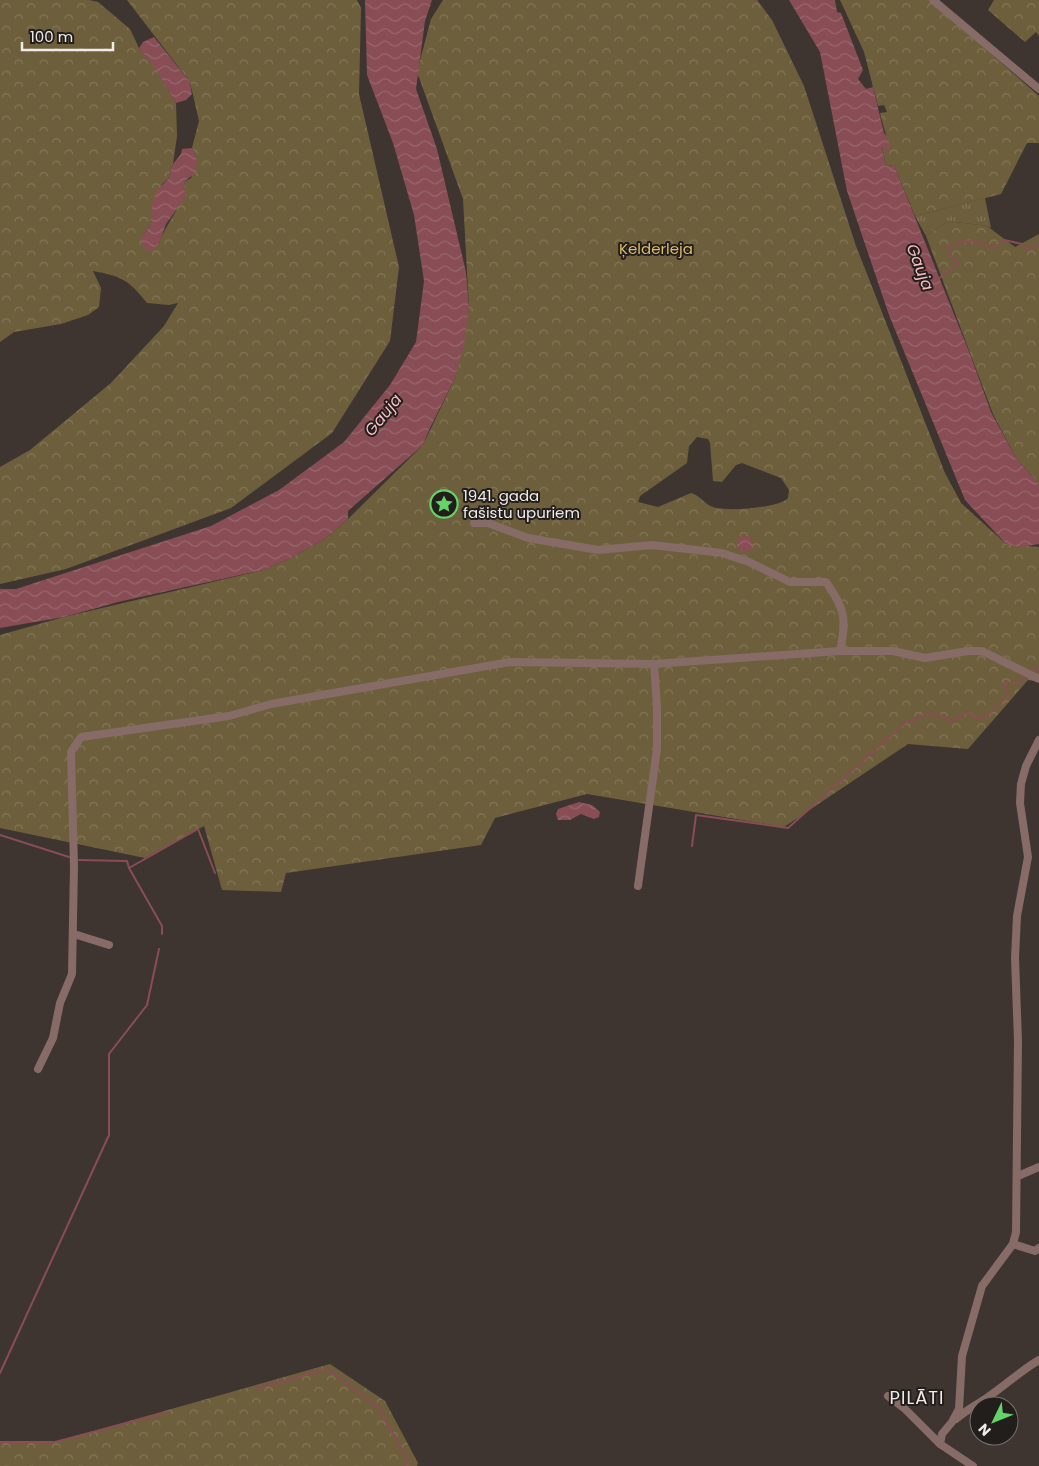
<svg xmlns="http://www.w3.org/2000/svg" width="1039" height="1466" font-family="Poppins,sans-serif">
  <style>
    .grass { fill: url(#grass-tufts) }
    .forest { fill: url(#forest-crowns); fill-rule: evenodd }
    .water { fill: url(#water-waves) }
    .lines { fill: none; stroke-linecap: round; stroke-linejoin: round }
    .stream { stroke: #884d55; stroke-width: 2 }
    .minor { stroke: #876b66; stroke-width: 8 }
    .labels { text-anchor: middle; dominant-baseline: central; stroke-width: 4; stroke-linejoin: round; paint-order: stroke }
    .park-label { font-size: 15px; fill: #dfbc68; stroke: #221e1c }
    .poi-label { font-size: 15px; fill: #f1ebe8; stroke: #221e1c; text-anchor: start }
    .water-label { font-size: 16px; font-style: italic; fill: #f7bec4; stroke: #221e1c }
    .quarter-label { font-size: 18px; letter-spacing: 1px; fill: #f1ebe8; stroke: #221e1c }
  </style>
  <defs>
    <pattern id="grass-tufts" width="24" height="20" patternUnits="userSpaceOnUse" patternTransform="scale(1.25)"><rect width="24" height="20" fill="#6e5f3c"/><path d="M3 7l-1-3M5 7V3M7 7l1-3M15 17l-1-3M17 17v-4M19 17l1-3" fill="none" stroke="#837658"/></pattern>
    <pattern id="forest-crowns" width="20" height="18" patternUnits="userSpaceOnUse" patternTransform="scale(1.25)"><rect width="20" height="18" fill="#6e5f3c"/><path d="M2 6a3 3 0 1 1 6 0M12 15a3 3 0 1 1 6 0" fill="none" stroke="#837658"/></pattern>
    <pattern id="water-waves" width="16" height="10" patternUnits="userSpaceOnUse" patternTransform="scale(1.25)"><rect width="16" height="10" fill="#884d55"/><path d="M0 5q4-4 8 0t8 0" fill="none" stroke="#99676d"/></pattern>
  </defs>
  <rect width="100%" height="100%" fill="#3e3531"/>
  <path class="grass" d="M985,198L991,228L987,226L948,221L926,236L915,216Z"/>
  <g class="forest">
    <path d="M0,0H89L98,2L130,29L139,48L157,70L176,103L177,136L173,164L168,179L162,184L151,224L142,236L159,244C165,223 187,203 184,182L191,178L197,159L192,148L199,121L190,82L127,0H357L361,8L359,94L399,267L390,341L332,433L231,508L66,569L0,584V467L30,450L111,383L164,326L178,303L169,305L147,303C129,280 121,276 93,271L101,288L99,307L88,315L61,324L14,332L0,342Z"/>
    <path d="M443,0H757L772,20L804,86L856,246L945,473L961,503L1006,544L1039,547V682L1028,680L968,749L908,744L784,827L587,794L495,818L481,845L286,873L281,892L222,890L204,826L145,858L0,828V635L64,617L263,570L287,560L326,538L348,519L423,445L455,378L469,308L463,199L417,72L431,19ZM697,437L708,439L710,443L713,481L722,482L736,465L742,463L781,478L789,490L788,498C780,508 726,512 713,507C704,504 701,496 691,493L658,507L638,502L640,496L687,463L689,446Z"/>
    <path d="M840,0H930L1039,96V143H1027L1001,194L915,216L894,165L886,166L882,146L889,150C888,137 883,127 880,113L887,112L884,105L878,106L864,52Z"/>
    <path d="M994,0H1039V36L1036,32L1025,42L988,10Z"/>
    <path d="M948,221L987,226L1015,247L1039,234V484L1016,458L993,414L926,236Z"/>
    <path d="M330,1364L385,1401L418,1463L417,1466H0V1442H55Z"/>
  </g>
  <g class="water">
    <path d="M365,0H432L425,21L416,89L437,149L466,272L469,308L464,344L455,378L429,430L423,445L348,511V519L326,538L287,560L263,570L118,602L64,617L0,628V589H16L211,526L279,490L344,442L390,385L416,342L424,281L414,215L393,143L367,75Z"/>
    <path d="M789,0H835L837,12L841,13L863,70L858,79L866,89L873,87L884,133L888,138L890,151L882,147L886,166L894,165L970,354L991,412L1016,458L1039,484V544L1021,547L1006,544L965,500L889,315L847,191L820,52Z"/>
    <path d="M154,37L190,82L192,94L186,100L176,103L157,71L139,48L143,42Z"/>
    <path d="M192,148L197,159L196,172L184,182L185,198L166,224L159,244L148,252L142,244V236L151,224L152,203L157,190L168,179L173,164L181,154L182,149Z"/>
    <circle cx="745" cy="544" r="8"/>
    <path d="M579,802L592,805L600,812L599,817L594,819L581,814L570,820H558L556,814L558,809Z"/>
  </g>
  <g class="lines">
    <g class="stream">
      <path d="M938,279L958,264V262L950,255L947,248C959,241 979,237 990,248L999,245L1004,240L1022,244L1027,249L1039,245"/>
      <path d="M1032,671L1039,667"/>
      <path d="M0,835L69,857"/>
      <path d="M692,846L696,815L788,828L905,723L930,713L943,716L950,721L968,712L977,718L987,716L1009,694L1003,683H1018L1026,676"/>
      <path d="M79,860L127,861L129,868"/>
      <path d="M162,934V926L129,868L198,829L215,873"/>
      <path d="M0,1373L109,1135V1054L147,1005L159,949"/>
      <path d="M256,1389L327,1369L378,1407L409,1462L405,1466"/>
      <path d="M0,1442H55L169,1412"/>
    </g>
    <g class="minor">
      <path d="M933,0L1039,89"/>
      <path d="M474,523H488L528,538L598,550L652,545L722,553L749,562L790,582H826C845,609 847,619 840,651H893L925,658L968,651H982L1039,679"/>
      <path d="M638,886L657,749V707L654,664"/>
      <path d="M74,934L109,945"/>
      <path d="M38,1069L53,1038L60,1003L72,974L74,866L71,752L81,737L229,716L271,704L510,662L654,664L840,651"/>
      <path d="M1018,1176L1039,1167"/>
      <path d="M1013,1244L1035,1251L1039,1248"/>
      <path d="M888,1396L904,1408L940,1444"/>
      <path d="M956,1419C966,1410 977,1405 988,1397C1006,1385 1020,1371 1039,1360"/>
      <path d="M973,1466L940,1444L942,1434L952,1422L959,1409L962,1356L982,1286L1013,1244L1016,1232L1018,1041L1015,958L1017,916L1028,857L1020,803L1021,784L1026,766L1039,740"/>
    </g>
  </g>
  <defs>
    <g id="sight-ring" transform="scale(1.4375)"><circle r="9.5" fill="#221e1c" stroke="#64d468" stroke-width="1.5"/><path d="M0-6L1.8-2.2L6-1.7L2.9 1.2L3.7 5.4L0 3.3L-3.7 5.4L-2.9 1.2L-6-1.7L-1.8-2.2Z" fill="#64d468"/></g>
  </defs>
  <g fill-rule="evenodd">
    <use href="#sight-ring" x="444" y="504"/>
  </g>
  <g class="labels">
    <g class="park-label">
      <text x="656" y="248">Ķelderleja</text>
    </g>
    <g class="poi-label">
      <text x="463" y="495">1941. gada<tspan x="463" dy="17">fašistu upuriem</tspan></text>
    </g>
    <g class="water-label">
      <text transform="translate(920 267) rotate(69)">Gauja</text>
      <text transform="translate(383 415) rotate(-51)">Gauja</text>
    </g>
    <g class="quarter-label">
      <text x="917" y="1397">PILĀTI</text>
    </g>
  </g>
  <g transform="translate(994 1421) rotate(227)"><circle r="24" fill="#221e1c" stroke="#75706e"/>
  <path d="M0-4L9 19L0 12L-9 19Z" fill="#64d468"/>
  <text y="-8" font-size="14" font-weight="bold" text-anchor="middle" fill="#f1ebe8">N</text>
  </g>
  <path d="M22 42v8h91v-8" fill="none" stroke="#f1ebe8" stroke-width="2.5"/>
  <text x="30" y="42" font-size="15" fill="#f1ebe8" stroke="#221e1c" stroke-width="4" paint-order="stroke">100 m</text>
</svg>
